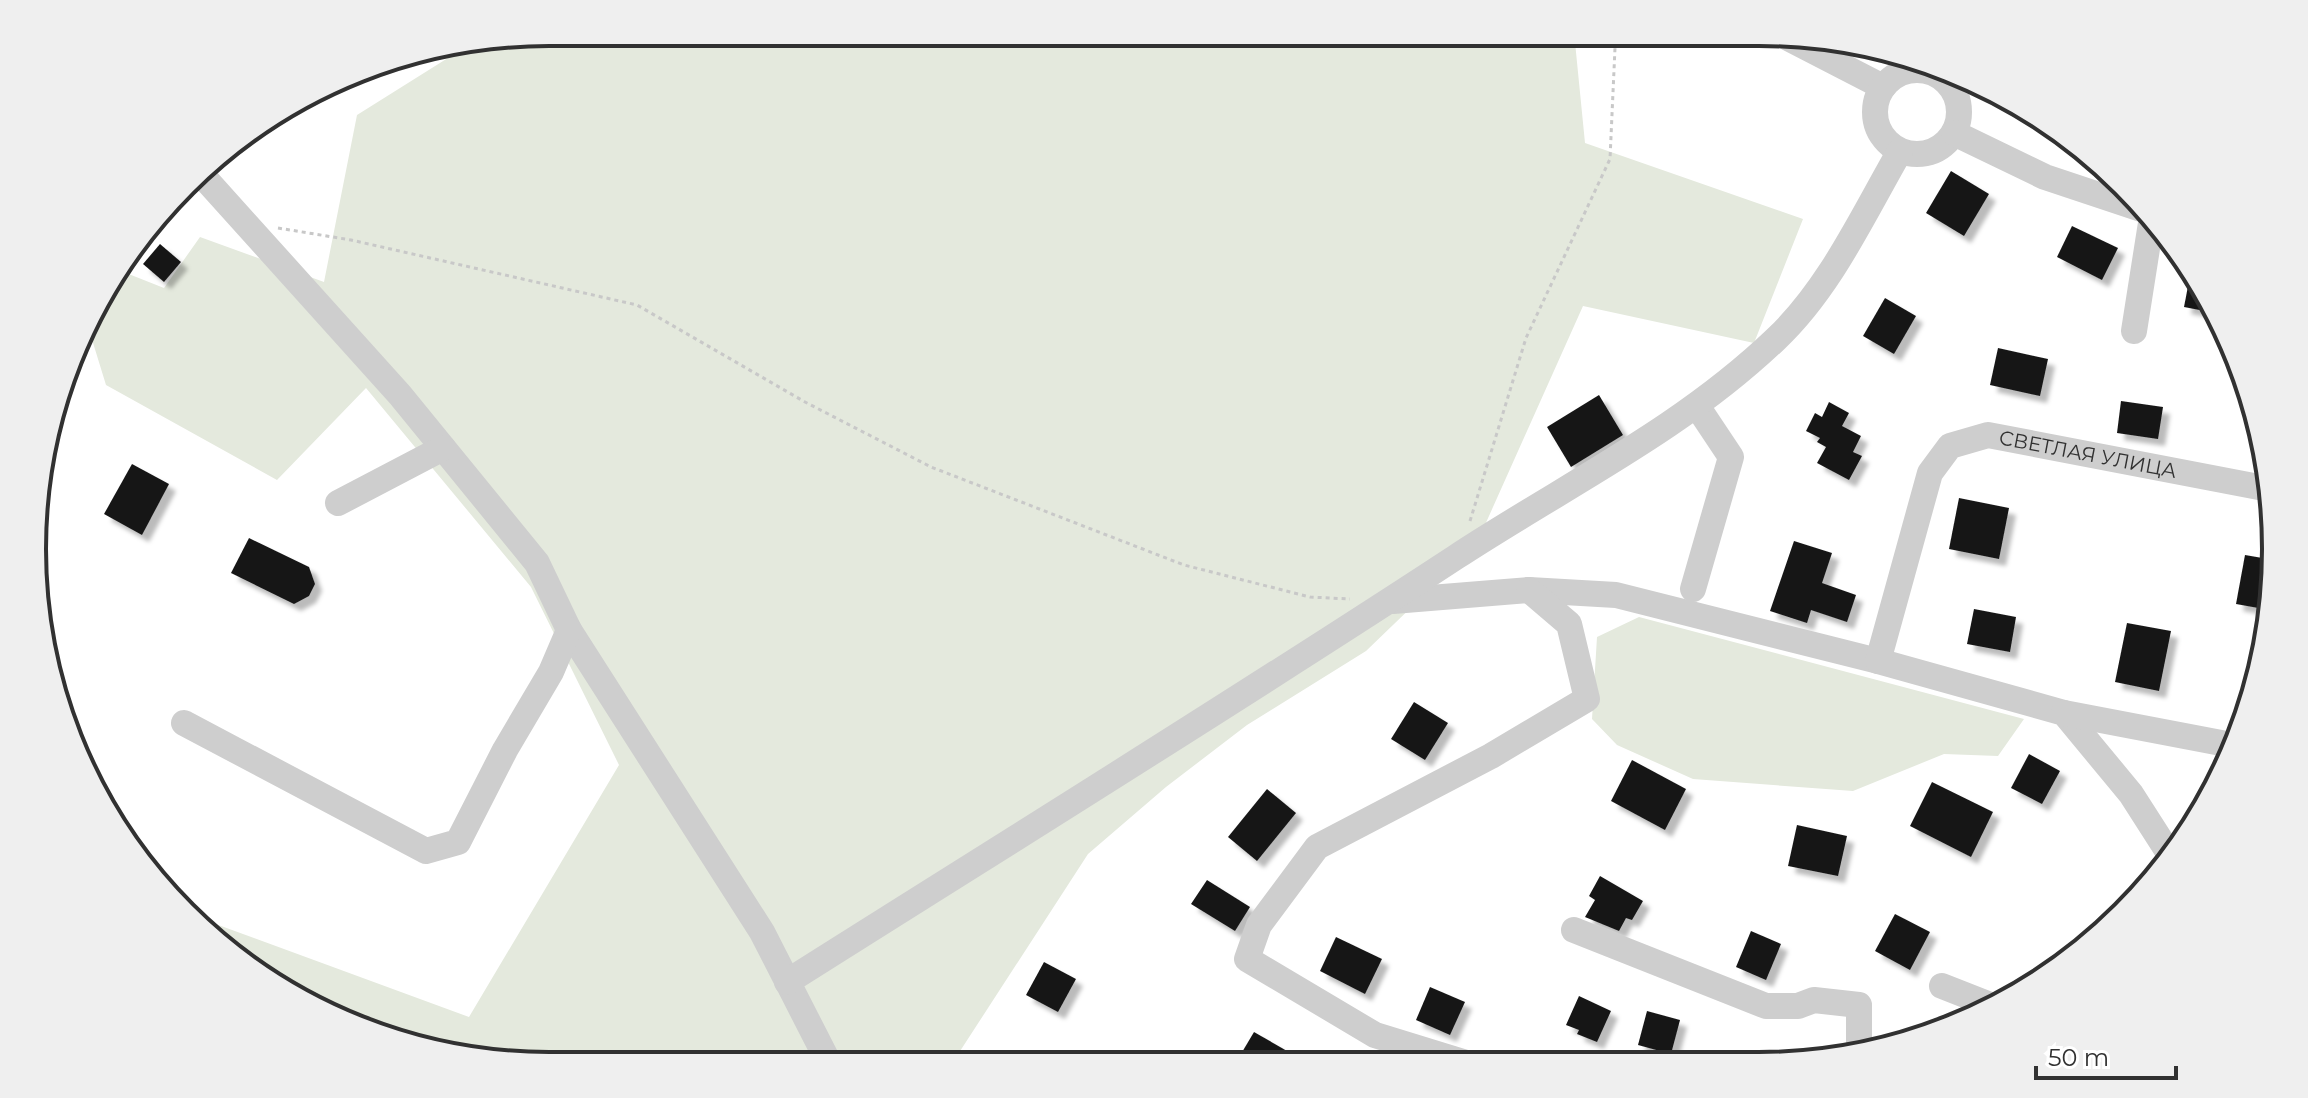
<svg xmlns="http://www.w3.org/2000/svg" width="2308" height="1098" font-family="Montserrat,sans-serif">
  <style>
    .green { fill: #e4e9dd }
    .building { fill: #181818; filter: url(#shadow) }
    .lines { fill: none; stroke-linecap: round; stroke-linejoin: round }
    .path { stroke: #c8c8c8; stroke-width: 3; stroke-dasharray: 4 4; stroke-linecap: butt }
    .minor { stroke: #cecece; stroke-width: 26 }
    .labels { text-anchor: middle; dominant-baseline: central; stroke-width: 8; stroke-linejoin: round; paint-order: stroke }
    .street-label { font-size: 20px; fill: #313131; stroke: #fff }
    .rim { fill: none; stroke: #313131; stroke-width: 4 }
  </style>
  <defs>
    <filter id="shadow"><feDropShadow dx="7" dy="7" stdDeviation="2" flood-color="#0004"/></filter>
  </defs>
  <rect width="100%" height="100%" fill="#fff"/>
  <g class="green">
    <path d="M549,32H1574L1585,143L1803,219L1754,343L1583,306L1476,545L1366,651L1247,725L1166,787L1088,854L951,1065L549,1066L351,1026L208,937L191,915L469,1017L619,765L531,587L366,388L277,480L106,385L90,333L116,269L164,288L200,237L324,282L357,115L467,46Z"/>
    <path d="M1639,617L2024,719L1998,756L1944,754L1853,791L1693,779L1617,745L1592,719L1597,637Z"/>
  </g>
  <g class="building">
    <path d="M1951,171L1989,194L1964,236L1926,213Z"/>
    <path d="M2072,226L2118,248L2102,280L2057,257Z"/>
    <path d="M160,244L181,262L164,282L143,264Z"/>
    <path d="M2189,281L2202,300L2210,312L2184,307Z"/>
    <path d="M1885,298L1916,316L1894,354L1863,336Z"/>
    <path d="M1998,348L2048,359L2040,396L1990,385Z"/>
    <path d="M1599,395L1623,435L1571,467L1547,427Z"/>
    <path d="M2121,401L2163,407L2158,439L2117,433Z"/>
    <path d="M1829,402L1849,413L1842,426L1861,436L1853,452L1862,456L1849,480L1817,463L1826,447L1817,442L1820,438L1806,431L1815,413L1822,417Z"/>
    <path d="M132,464L169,484L142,535L104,514Z"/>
    <path d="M1959,498L2009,508L1999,559L1949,549Z"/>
    <path d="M249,538L309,567L315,584L309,596L294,604L231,573Z"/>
    <path d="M1794,541L1832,553L1822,583L1856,595L1847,622L1811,610L1807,623L1770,611Z"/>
    <path d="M2245,555L2274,560L2264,609L2236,604Z"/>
    <path d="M1974,609L2016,617L2010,652L1967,644Z"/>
    <path d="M2127,623L2171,631L2159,691L2115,682Z"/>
    <path d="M1414,702L1448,723L1425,760L1391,739Z"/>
    <path d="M2029,754L2060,771L2042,804L2011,788Z"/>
    <path d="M1632,760L1686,789L1665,830L1611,801Z"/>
    <path d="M1932,782L1993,812L1971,857L1910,826Z"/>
    <path d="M1267,789L1296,813L1257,861L1228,837Z"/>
    <path d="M1797,825L1847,836L1838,876L1788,866Z"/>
    <path d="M1600,876L1643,901L1632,920L1626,918L1619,931L1585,917L1595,900L1589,896Z"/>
    <path d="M1207,880L1250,907L1235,931L1191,904Z"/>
    <path d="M1895,914L1930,932L1910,970L1875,951Z"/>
    <path d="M1751,931L1781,944L1766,980L1736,967Z"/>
    <path d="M1336,937L1382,959L1365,994L1320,971Z"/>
    <path d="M1044,962L1076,979L1058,1012L1026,995Z"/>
    <path d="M1430,987L1465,1002L1450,1035L1416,1020Z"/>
    <path d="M1579,996L1611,1011L1597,1042L1577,1034L1579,1030L1566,1025Z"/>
    <path d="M1647,1011L1680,1020L1671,1054L1638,1045Z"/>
    <path d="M1254,1032L1308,1063L1235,1064Z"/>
  </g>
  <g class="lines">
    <g class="path">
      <path d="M278,228L351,240L637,305L805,402L931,467L1184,565L1310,597L1350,599"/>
      <path d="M1470,521L1526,338L1610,159L1615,48L1614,32"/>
      <path d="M1359,1063L1363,1055"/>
    </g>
    <g class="minor">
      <path d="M1788,38L1883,87"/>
      <circle cx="1917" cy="112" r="42"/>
      <path d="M1954,133L2045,177L2141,209"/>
      <path d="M201,174L400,395L537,563L569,630L762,932L830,1065"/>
      <path d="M2134,331L2151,223"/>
      <path d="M338,503L443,448"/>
      <path d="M1693,589L1731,457L1697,406"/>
      <path d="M1393,601L1529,590L1616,595L1878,661L2064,713L2131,794L2172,858"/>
      <path id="s1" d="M1878,661L1930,473L1950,446L1988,435L2264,488"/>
      <path d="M2064,713L2237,746"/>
      <path d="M184,723L426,851L458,842L505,750L551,672L569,630"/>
      <path d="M1574,930L1766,1006H1798L1814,1000L1859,1005V1053"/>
      <path d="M787,982C1010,841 1235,702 1456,557C1564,486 1681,430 1776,339C1830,288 1863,215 1900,151"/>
      <path d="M1942,986L1993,1006"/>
      <path d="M1466,1063L1375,1035L1247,959L1259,925L1317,847L1491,756L1587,699L1569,624L1529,590"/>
    </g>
  </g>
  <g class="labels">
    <g class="street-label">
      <text stroke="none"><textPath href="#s1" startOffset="370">СВЕТЛАЯ УЛИЦА</textPath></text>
    </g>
  </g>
  <path d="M0 0H2308V1098H0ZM549 46H1759A503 503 0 0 1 2262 549V549A503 503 0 0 1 1759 1052H549A503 503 0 0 1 46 549V549A503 503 0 0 1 549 46Z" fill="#efefef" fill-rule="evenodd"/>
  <path class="rim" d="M549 46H1759A503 503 0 0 1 2262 549V549A503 503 0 0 1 1759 1052H549A503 503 0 0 1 46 549V549A503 503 0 0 1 549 46Z"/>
  <path d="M2036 1066v12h140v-12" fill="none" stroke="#313131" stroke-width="4"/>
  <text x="2048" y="1066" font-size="24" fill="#313131" stroke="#ffffff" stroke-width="6" paint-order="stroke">50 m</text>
</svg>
